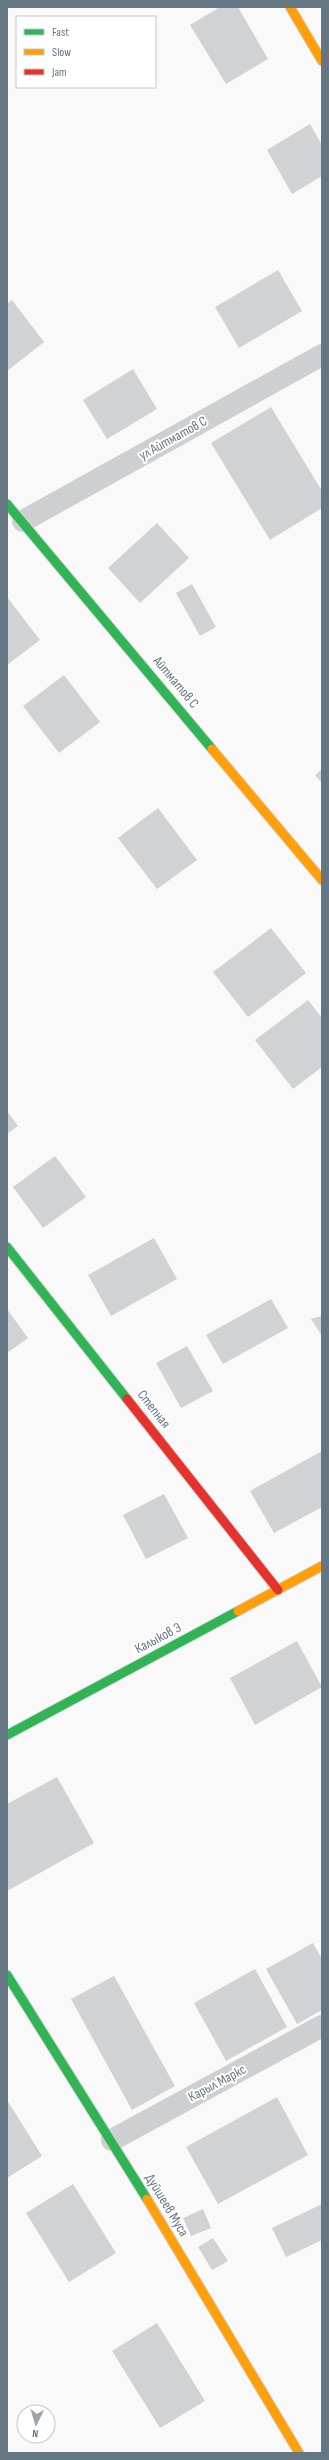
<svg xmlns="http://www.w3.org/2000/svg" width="329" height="2460" font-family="'Sofia Sans Condensed',sans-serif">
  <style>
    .building { fill: #d0d2d3 }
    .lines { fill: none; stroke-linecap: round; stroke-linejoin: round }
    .fast-casing { stroke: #d5d6d7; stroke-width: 11 }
    .slow-casing { stroke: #d5d6d7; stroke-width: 11 }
    .jam-casing { stroke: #d5d6d7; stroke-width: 11 }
    .street { stroke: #cecfd0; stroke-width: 22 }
    .fast { stroke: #30b455; stroke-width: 9 }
    .slow { stroke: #ff9f0a; stroke-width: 9 }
    .jam { stroke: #e5322d; stroke-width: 9 }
    .labels { text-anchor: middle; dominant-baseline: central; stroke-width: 4; stroke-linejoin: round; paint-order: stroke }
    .street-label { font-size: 14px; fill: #657683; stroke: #fff }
  </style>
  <rect width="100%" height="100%" fill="#f9f9f9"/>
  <g class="building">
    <path d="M220,7H238L268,59L226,84L190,25Z"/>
    <path d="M310,124L322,145V176L292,194L267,150Z"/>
    <path d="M278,270L302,311L239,348L215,307Z"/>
    <path d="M12,300L44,342L7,371V304Z"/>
    <path d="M133,369L157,409L107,439L83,400Z"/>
    <path d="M271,407L322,491V508L270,540L211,443Z"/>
    <path d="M157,523L189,558L140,603L108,568Z"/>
    <path d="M192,584L216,627L200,636L176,593Z"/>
    <path d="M7,597L40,640L7,665Z"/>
    <path d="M64,675L100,722L59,753L23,706Z"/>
    <path d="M322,769V783L315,775Z"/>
    <path d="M158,808L197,860L157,889L118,838Z"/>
    <path d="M271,928L306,973L248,1017L213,972Z"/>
    <path d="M308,1000L322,1018V1067L293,1089L255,1040Z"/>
    <path d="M7,1111L18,1126L7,1134Z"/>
    <path d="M55,1156L86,1197L43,1228L13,1187Z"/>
    <path d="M154,1238L177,1279L111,1316L88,1275Z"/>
    <path d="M271,1299L288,1328L223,1364L206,1335Z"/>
    <path d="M7,1309L28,1338L7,1353Z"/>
    <path d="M322,1316V1336L311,1319Z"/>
    <path d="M187,1346L213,1391L181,1408L156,1363Z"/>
    <path d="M322,1451V1507L274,1533L250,1491Z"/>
    <path d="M164,1494L188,1538L146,1559L123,1515Z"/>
    <path d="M297,1641L322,1687L255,1725L230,1678Z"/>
    <path d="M57,1777L94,1843L7,1891V1804Z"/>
    <path d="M313,1943L322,1959V2010L297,2024L266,1969Z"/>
    <path d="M255,1969L287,2027L226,2061L194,2003Z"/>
    <path d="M114,1976L175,2086L132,2110L71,1999Z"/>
    <path d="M277,2097L308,2155L218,2204L186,2147Z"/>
    <path d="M7,2100L42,2156L7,2178Z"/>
    <path d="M73,2184L116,2253L69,2282L26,2213Z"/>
    <path d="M322,2204V2240L286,2257L272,2228Z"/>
    <path d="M203,2209L211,2228L191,2236L183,2218Z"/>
    <path d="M213,2238L228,2261L212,2270L198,2247Z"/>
    <path d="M157,2323L205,2401L160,2428L112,2351Z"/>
  </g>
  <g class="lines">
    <g class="fast-casing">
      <g id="fast">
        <path d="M7,504L212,749"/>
        <path d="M7,1247L127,1399"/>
        <path d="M7,1735L238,1611"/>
        <path d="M7,1975L147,2199"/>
      </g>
    </g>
    <g class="slow-casing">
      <g id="slow">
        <path d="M290,7L322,61"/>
        <path d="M212,749L322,880"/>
        <path d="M238,1611L322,1566"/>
        <path d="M147,2199L299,2453"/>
      </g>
    </g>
    <g class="jam-casing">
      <path id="jam" d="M127,1399L278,1590"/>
    </g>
    <g class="street">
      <path d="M23,521L322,355"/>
      <path d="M112,2140L322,2026"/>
    </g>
    <use href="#fast" class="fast"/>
    <use href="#slow" class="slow"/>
    <use href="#jam" class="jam"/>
  </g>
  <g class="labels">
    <g class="street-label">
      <text transform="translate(173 438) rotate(-29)">ул Айтматов С</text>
      <text transform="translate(176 682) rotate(50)">Айтматов С</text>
      <text transform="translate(154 1409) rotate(52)">Степная</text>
      <text transform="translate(158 1638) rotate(-28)">Калыков Э</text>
      <text transform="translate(217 2083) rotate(-28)">Карыл Маркс</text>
      <text transform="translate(167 2205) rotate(59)">Дуйшеев Муса</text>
    </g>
  </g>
  <rect width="329" height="2460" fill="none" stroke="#657683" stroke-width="16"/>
  <rect x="16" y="16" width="140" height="72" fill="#ffffff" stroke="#c1c8cd"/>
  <rect x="24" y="29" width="20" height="6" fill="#30b455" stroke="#c1c8cd"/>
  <text x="52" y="36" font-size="12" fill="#657683">Fast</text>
  <rect x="24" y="49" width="20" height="6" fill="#ff9f0a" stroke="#c1c8cd"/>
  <text x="52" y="56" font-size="12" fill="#657683">Slow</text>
  <rect x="24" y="69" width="20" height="6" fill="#e5322d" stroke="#c1c8cd"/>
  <text x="52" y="76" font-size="12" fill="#657683">Jam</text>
  <g transform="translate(36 2424) rotate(185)"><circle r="19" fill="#ffffff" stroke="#c1c8cd"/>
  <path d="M0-3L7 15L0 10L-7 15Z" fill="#99a4ac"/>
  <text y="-6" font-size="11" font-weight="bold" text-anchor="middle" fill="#657683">N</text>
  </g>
</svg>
